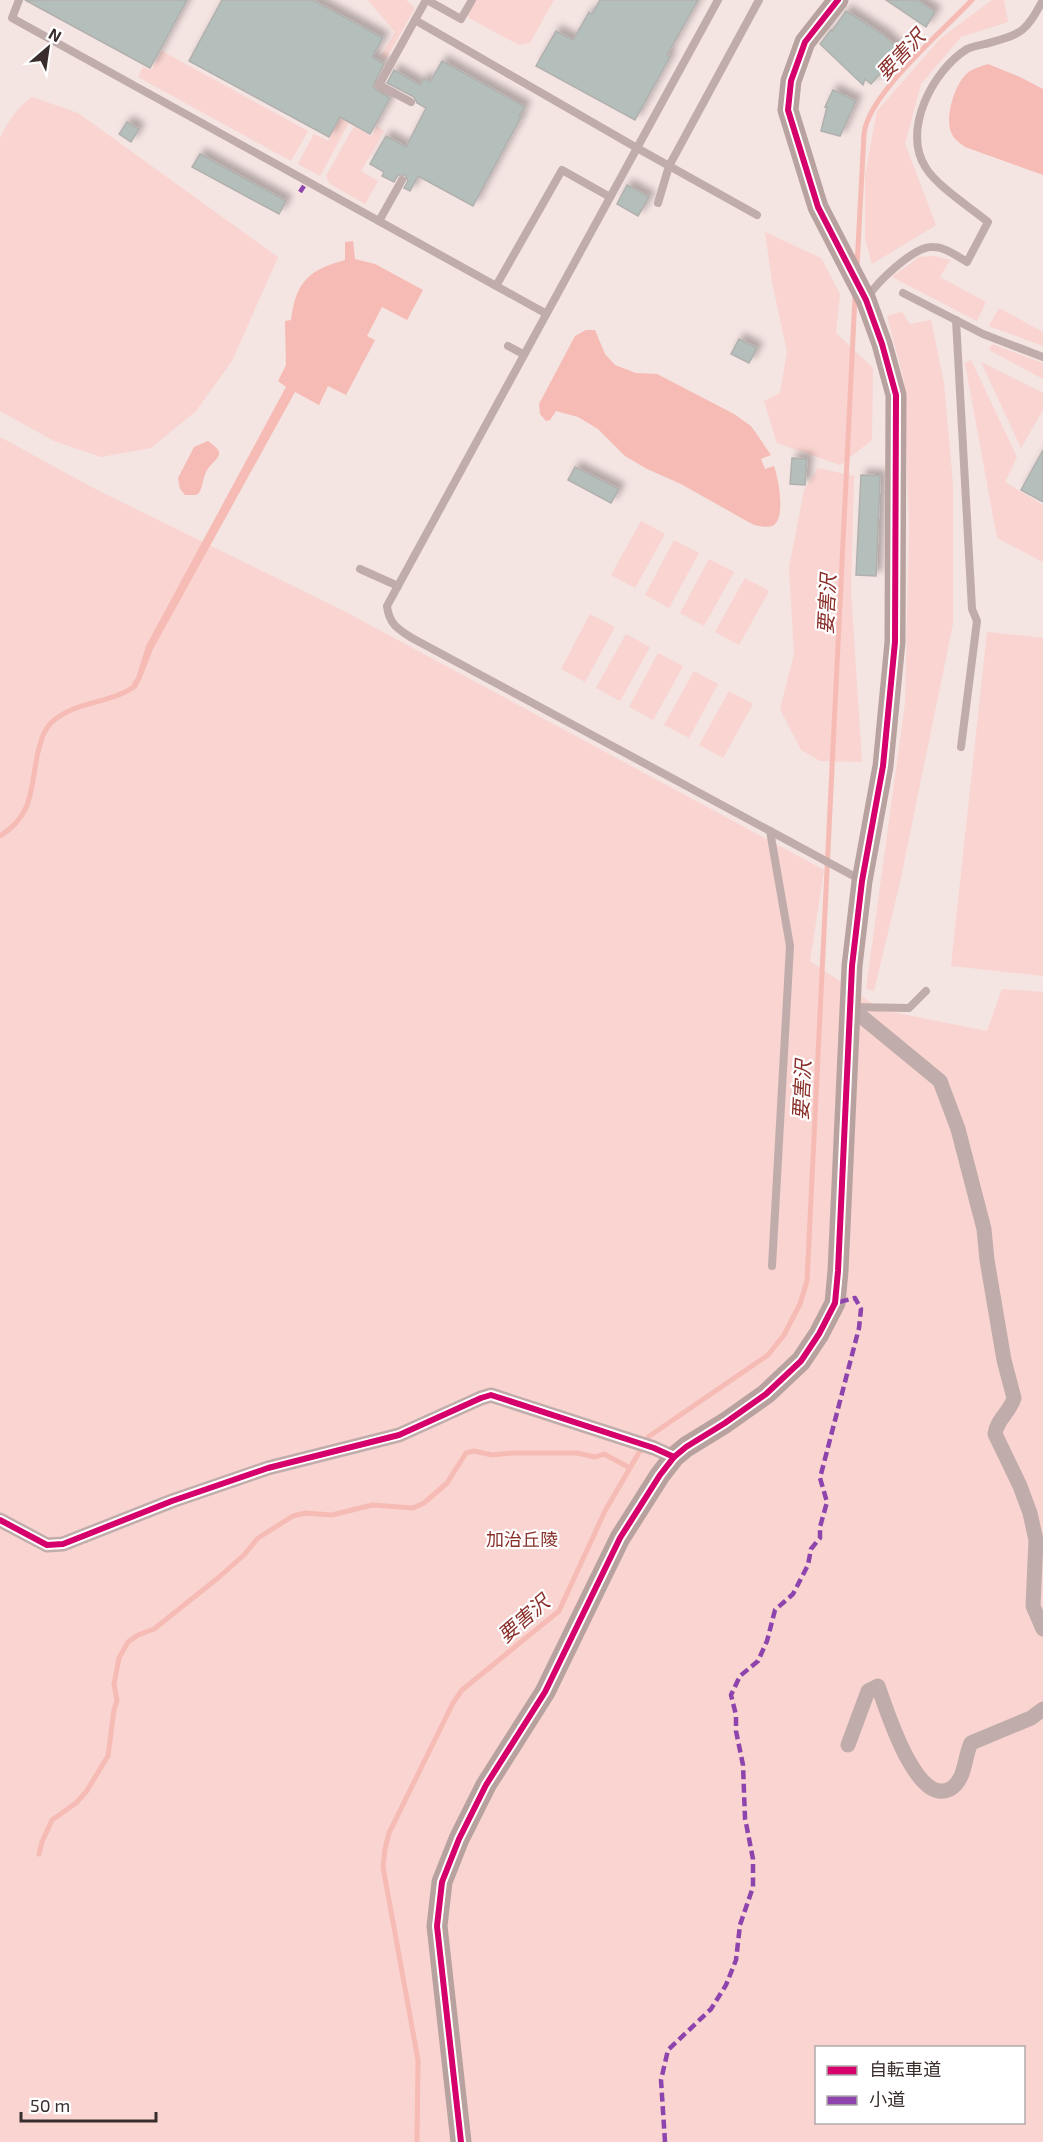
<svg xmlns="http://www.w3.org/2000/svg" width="1043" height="2142" font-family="'Exo 2','Noto Sans JP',sans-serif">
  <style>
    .green { fill: #f9d4d0; fill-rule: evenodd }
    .water { fill: #f6bbb4 }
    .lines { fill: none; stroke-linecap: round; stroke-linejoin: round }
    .stream { stroke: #f6bbb4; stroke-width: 5 }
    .building { fill: #b4bfbc; stroke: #b1b0ae; stroke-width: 1.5; filter: url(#shadow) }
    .lane { stroke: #c0adab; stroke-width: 8 }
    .street { stroke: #c0adab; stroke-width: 15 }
    .secondary { stroke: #b8a29f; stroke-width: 21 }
    .quiet { stroke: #8e44ad; stroke-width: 4.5; stroke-dasharray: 9 4.5; stroke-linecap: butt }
    .cycleway-casing { stroke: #fff; stroke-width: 10 }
    .cycleway { stroke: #d6006c; stroke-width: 6 }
    .labels { text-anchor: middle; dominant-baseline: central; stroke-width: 4.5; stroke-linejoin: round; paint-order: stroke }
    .park-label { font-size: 18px; fill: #892f2a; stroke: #fff }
    .water-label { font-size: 20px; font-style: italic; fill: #8a2f2a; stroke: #fff }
  </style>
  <defs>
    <filter id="shadow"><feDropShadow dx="5.5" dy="-5.5" stdDeviation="3" flood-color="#0004"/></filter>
  </defs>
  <rect width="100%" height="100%" fill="#f4e4e2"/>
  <g class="green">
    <path d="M368,0H406L415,8L386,59L381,56L395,32Z"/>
    <path d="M475,0H554L530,43L519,45L469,18L468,12Z"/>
    <path d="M992,0H1004L1008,22L961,37L921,84L905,144L936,225L872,264L865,238V175L877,111L941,38Z"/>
    <path d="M162,51L308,131L291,161L138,77L143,67L151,70Z"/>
    <path d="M32,97L78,113L278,257L232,361L196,411L151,448L101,457L54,441L0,411V138C8,121 17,108 32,97Z"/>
    <path d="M351,97L360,102L320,176L298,164L314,134L328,141Z"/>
    <path d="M354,126L371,136L377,126L384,131L361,171L378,181L365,204L329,183L326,176Z"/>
    <path d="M765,232L821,258L840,294L836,333L873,368L872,440L840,465L777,443L764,401L780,393L787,352L772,282Z"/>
    <path d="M933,256L950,260L940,277L986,302L977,321L892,277L919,257Z"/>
    <path d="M999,308L1043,332V346L989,326Z"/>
    <path d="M902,312L910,324L931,320L944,383L953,484V624L900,882L874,991L866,989L905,704L909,526L904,381L887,316Z"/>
    <path d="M992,344L1043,363V379L989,350Z"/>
    <path d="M971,360L1017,457L1005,482L1043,505V562L997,538L965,363Z"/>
    <path d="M981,362L1043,393V410L1021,448Z"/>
    <path d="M0,437L99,491L344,611L824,870L810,961L882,1010L987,1031L1002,989L1043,992V2142H0ZM816,2048H1024V2122H816Z"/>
    <path d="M818,468L854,476L851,592L862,762L820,761L801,750L780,709L794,654L789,568L804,490Z"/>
    <path d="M641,521L665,534L635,588L611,575Z"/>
    <path d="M674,540L699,553L669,608L645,595Z"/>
    <path d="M709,559L734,572L704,626L680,613Z"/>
    <path d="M745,578L769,591L739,645L715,632Z"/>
    <path d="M590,614L615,627L585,682L561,669Z"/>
    <path d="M987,632L1043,638V976L951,966Z"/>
    <path d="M626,634L650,647L620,701L596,688Z"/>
    <path d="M658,653L683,666L653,720L629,707Z"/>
    <path d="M694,671L718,684L689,738L664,725Z"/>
    <path d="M729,691L753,704L723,758L699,745Z"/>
  </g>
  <g class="water">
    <path d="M988,64L1020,77L1043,89V175L965,147C958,142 952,137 950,129C946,113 956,80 970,71C975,68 982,66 988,64Z"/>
    <path d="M353,241L355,259L375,264L423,290L407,320L382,307L367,336L375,340L346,395L328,386L319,405L295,392L153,649L141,680L136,688L132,683L136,678L146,646L286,387L278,381L286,365L285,321L291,320C296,281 309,270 345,260V242Z"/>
    <path d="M586,330H595L605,354L615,365L636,373L657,374L734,414L751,426L771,455L761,459L765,469L774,466C778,477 787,520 772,526C766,528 758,526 752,524L681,484L647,469L625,456L598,429L578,417L556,411L550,420L546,421L540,414L539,404L575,336Z"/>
    <path d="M208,441C228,455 217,456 207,470C203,477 203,486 199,493L196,495H185L180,489L178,478L194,447Z"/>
  </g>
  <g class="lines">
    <g class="stream">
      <path d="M857,266L864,134C868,94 944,30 972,0"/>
      <path d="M0,836C35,814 30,788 38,752C41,741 43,731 51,723C73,701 111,704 135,686"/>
      <path d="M39,1854L42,1842L52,1820L76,1803L86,1792L108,1756L114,1710L117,1701L114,1684L119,1658L128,1642L138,1635L154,1629L218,1578L244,1555L258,1538L293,1516L305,1513L332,1515L372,1505L413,1508L424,1503L447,1483L466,1453L474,1451L492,1455L512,1453H577L595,1457L604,1454L630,1468"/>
      <path d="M417,2142L418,2060L383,1867L385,1849L389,1833L453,1703L462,1690L559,1611L605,1511L648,1437L768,1355L784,1335L800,1304L807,1281L855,296"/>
    </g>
  </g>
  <g class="building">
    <path d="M25,0H187L150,68Z"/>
    <path d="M222,0H313L383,38L372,57L384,64L373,86L376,90L390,98L370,134L340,117L329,137L189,61Z"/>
    <path d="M600,0H698L667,55L670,57L635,120L536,66L556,31L573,40L589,12L592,14Z"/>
    <path d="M886,0H917L935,12L926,27Z"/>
    <path d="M846,11L884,35L900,50L891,60L892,61L871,84L865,79L863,85L820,44L831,30L832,31Z"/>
    <path d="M442,61L525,107L519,116L521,117L473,206L418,176L410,191L404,188L408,181L405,175H398L394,182L382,176L384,172L370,164L386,136L406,147L426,108L417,103L414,97L387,83L394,70L420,85L424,78L430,82Z"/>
    <path d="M833,90L856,101L840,136L821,131L827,107H825Z"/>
    <path d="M127,122L139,129L131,142L119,134Z"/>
    <path d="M200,154L286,201L279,214L192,167Z"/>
    <path d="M627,185L649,197L638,216L617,204Z"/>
    <path d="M739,339L757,348L749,363L731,354Z"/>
    <path d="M1043,450V502L1021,490Z"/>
    <path d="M792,458L807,459L805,485L790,484Z"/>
    <path d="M575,467L619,489L611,503L568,480Z"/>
    <path d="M861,475L880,476L876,576L856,575Z"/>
  </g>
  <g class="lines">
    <g class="lane">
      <path d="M19,0L12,18L545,313"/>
      <path d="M427,0L461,19L472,0"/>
      <path d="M718,0L637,148L757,215"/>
      <path d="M415,20L637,148L387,606C389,624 398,629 412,638L861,880"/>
      <path d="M411,102L379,85L426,0"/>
      <path d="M658,203L669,166L759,0"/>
      <path d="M379,221L402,180"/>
      <path d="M496,286L562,170L610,197"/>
      <path d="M903,293L983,334L1043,357"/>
      <path d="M868,297C877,282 914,246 933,247C945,247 957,256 967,262L988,222C971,208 937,186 926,168C901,131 933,70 967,49C973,46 981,45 989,43C1023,34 1026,31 1043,0"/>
      <path d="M956,320L972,609L977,621L961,747"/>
      <path d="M508,346L523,354"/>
      <path d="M360,569L398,586"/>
      <path d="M770,831L790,946L772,1266"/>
      <path d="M853,1007L909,1008L926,991"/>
    </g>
    <g class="street">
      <path d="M850,1007L940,1081L958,1129L984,1229L987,1260L1004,1360L1014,1398C1010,1412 997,1419 995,1434L1020,1486L1030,1513L1036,1540L1033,1606L1043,1629"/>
      <path d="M0,1520L47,1545L63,1544L172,1501L268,1468L399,1435L481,1398L491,1395L654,1448L674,1457"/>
      <path d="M848,1745L868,1691L878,1686C886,1708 916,1807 950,1789C966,1780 964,1757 971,1743L1031,1718L1043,1709"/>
    </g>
    <path class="secondary" d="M461,2142L437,1926L442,1882L459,1839L486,1785L545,1692L620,1538L660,1475L674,1457L686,1447L725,1423L766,1394L801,1361L819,1334L835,1303L838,1271L852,966L862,881L883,766L895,642L896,395L882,344L866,300L818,207L788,110L791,81L805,42L838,0"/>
    <g class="quiet">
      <path d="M300,192L304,186"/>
      <path d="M665,2142L661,2080L668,2050L711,2009L726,1985L736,1960L740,1925L753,1887V1859L745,1818L743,1765L736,1731V1715L731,1695L740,1676L758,1661L767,1641L775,1610L793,1594L808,1565L811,1549L820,1538V1527L827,1502L820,1478L859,1328L861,1309L855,1298L835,1303"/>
    </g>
    <g class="cycleway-casing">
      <g id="cycleway">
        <path d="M0,1520L47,1545L63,1544L172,1501L268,1468L399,1435L481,1398L491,1395L654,1448L674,1457"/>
        <path d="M461,2142L437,1926L442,1882L459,1839L486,1785L545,1692L620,1538L660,1475L674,1457L686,1447L725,1423L766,1394L801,1361L819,1334L835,1303L838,1271L852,966L862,881L883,766L895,642L896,395L882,344L866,300L818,207L788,110L791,81L805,42L838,0"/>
      </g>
    </g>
    <use href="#cycleway" class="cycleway"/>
  </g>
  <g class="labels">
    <g class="park-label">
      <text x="522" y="1539">加治丘陵</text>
    </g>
    <g class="water-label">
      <text transform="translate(900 54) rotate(-47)">要害沢</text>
      <text transform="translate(826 604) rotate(-87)">要害沢</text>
      <text transform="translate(801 1090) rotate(-87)">要害沢</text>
      <text transform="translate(523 1618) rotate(-41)">要害沢</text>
    </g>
  </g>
  <rect x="815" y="2046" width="210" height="78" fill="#ffffff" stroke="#b0abab" stroke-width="1.5"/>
  <rect x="827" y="2066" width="30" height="9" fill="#d6006c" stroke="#b0abab" stroke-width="1.5"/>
  <text x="869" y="2076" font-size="18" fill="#392e2c">自転車道</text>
  <rect x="827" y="2096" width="30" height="9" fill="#8e44ad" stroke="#b0abab" stroke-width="1.5"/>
  <text x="869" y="2106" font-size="18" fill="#392e2c">小道</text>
  <g transform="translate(48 48) rotate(29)" stroke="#ffffff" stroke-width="4.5" paint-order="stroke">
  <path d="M0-4.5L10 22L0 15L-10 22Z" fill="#392e2c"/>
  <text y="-9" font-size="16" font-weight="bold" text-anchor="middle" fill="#392e2c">N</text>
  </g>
  <path d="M21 2112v9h135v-9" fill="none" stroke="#392e2c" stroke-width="3"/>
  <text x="30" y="2112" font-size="18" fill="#392e2c" stroke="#ffffff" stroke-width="4.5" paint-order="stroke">50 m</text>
</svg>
